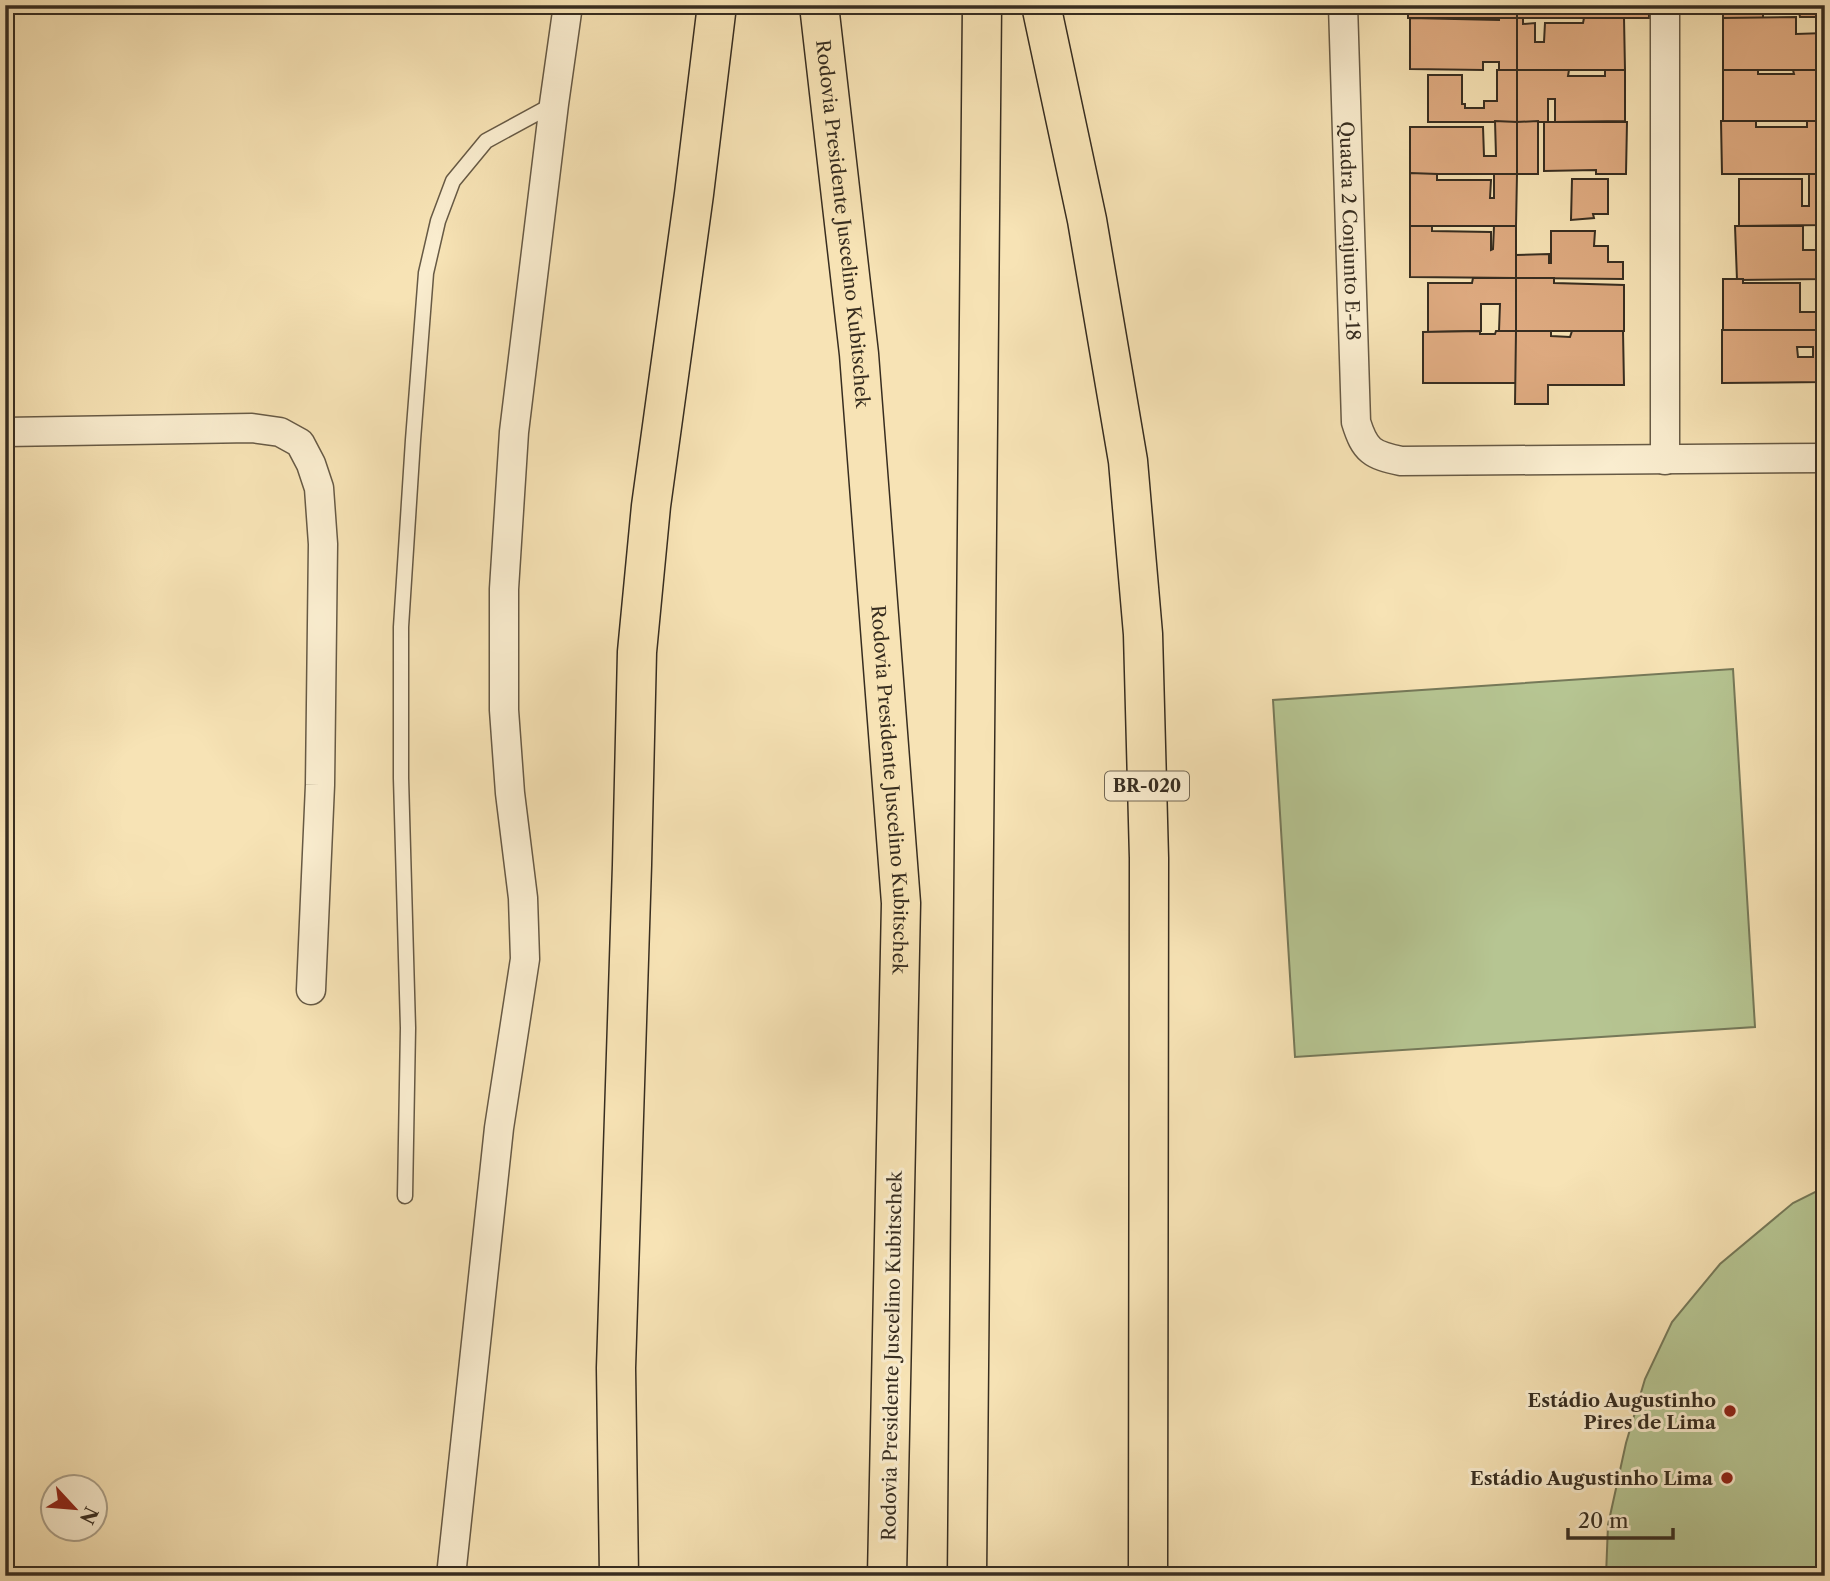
<svg xmlns="http://www.w3.org/2000/svg" width="1830" height="1581" font-family="'Libre Caslon Text',serif">
  <style>
    .green { fill: #b6c592; stroke: #767959; stroke-width: 2 }
    .building { fill: #deaa80; stroke: #372d20; stroke-width: 2; fill-rule: evenodd }
    .lines { fill: none; stroke-linecap: round; stroke-linejoin: round }
    .lane-casing { stroke: #675a45; stroke-width: 17 }
    .street-casing { stroke: #675a45; stroke-width: 31 }
    .highway-casing { stroke: #372d20; stroke-width: 41 }
    .lane { stroke: #faedcf; stroke-width: 14 }
    .street { stroke: #faedcf; stroke-width: 28 }
    .highway { stroke: #f7e3b5; stroke-width: 38 }
    .poi-dot { fill: #8f2418; stroke: #faedcf; stroke-width: 2.5 }
    .labels { text-anchor: middle; dominant-baseline: central; stroke-width: 6; stroke-linejoin: round; paint-order: stroke }
    .shield { fill: #faedcf; stroke: #726754; stroke-width: 2 }
    .shield-label { font-size: 18px; font-weight: bold; fill: #372d20 }
    .street-label { font-size: 19px; fill: #372d20; stroke: #faedcf }
    .poi-label { font-size: 19px; font-weight: bold; fill: #372d20; stroke: #faedcf; text-anchor: end }
  </style>
  <rect width="100%" height="100%" fill="#f7e3b5"/>
  <filter id="stains"><feTurbulence type="fractalNoise" baseFrequency=".00286" numOctaves="4"/><feColorMatrix values="0 0 0 0 .2 0 0 0 0 .09 0 0 0 0 .02 0 0 0 .5 -.17"/></filter>
  <radialGradient id="worn" r=".72"><stop offset=".6" stop-color="#630" stop-opacity="0"/><stop offset="1" stop-color="#630" stop-opacity=".3"/></radialGradient>
  <g class="green">
    <path d="M1733,669L1755,1027L1295,1057L1273,700Z"/>
    <path d="M1825,1187V1576H1606L1608,1525L1626,1443L1645,1379L1672,1322L1720,1264L1793,1203Z"/>
  </g>
  <g class="building">
    <rect x="1408" y="5" width="109" height="13"/>
    <rect x="1517" y="5" width="132" height="13"/>
    <path d="M1723,5H1825V17H1800L1799,12L1763,11V18H1723Z"/>
    <path d="M1796,17V34L1825,33V70H1723V18Z"/>
    <path d="M1410,18L1499,20V18H1517V70H1499V62H1483V70L1410,69Z"/>
    <path d="M1517,18H1523V24L1535,23V42H1544L1545,23H1583L1584,18H1624L1625,70H1517Z"/>
    <path d="M1497,70H1517V122H1428V75H1462V104H1465V108H1484V101H1497Z"/>
    <path d="M1517,70H1569L1568,76H1605V70H1625V121L1555,122V99H1548V122H1517Z"/>
    <path d="M1723,70H1758V74H1794L1793,70H1825V121H1723Z"/>
    <path d="M1495,121L1517,122V174H1410V127H1483L1484,156H1496Z"/>
    <path d="M1538,121V174H1517V122Z"/>
    <path d="M1721,121H1756V127H1807V121H1825V174H1722Z"/>
    <path d="M1544,122H1627L1626,174H1596V170L1544,171Z"/>
    <path d="M1410,173L1437,174V180H1491L1490,198H1494V174H1517L1516,226H1410Z"/>
    <path d="M1809,174H1825V225L1739,226V179H1802V206H1809Z"/>
    <path d="M1572,179H1608V214H1593L1594,218L1571,220Z"/>
    <path d="M1410,226H1432V231L1491,232V250L1493,249L1494,226H1516V278L1410,277Z"/>
    <path d="M1735,226H1803V250H1825V279L1737,280Z"/>
    <path d="M1551,231H1595L1594,246H1608V262H1623V279L1516,278V255L1549,254V263H1551Z"/>
    <path d="M1473,278H1516V331H1499L1500,304H1481V331L1428,332V283H1472Z"/>
    <path d="M1516,278H1554V283L1624,285V331H1516Z"/>
    <path d="M1723,279H1743V283H1800V312H1825V330H1723Z"/>
    <path d="M1722,330H1825V382L1722,383ZM1797,347H1813V357H1798Z"/>
    <path d="M1480,331V334H1495L1496,331H1516V383H1423V332Z"/>
    <path d="M1516,331H1551V336L1570,337L1572,331H1623L1624,385H1548V404H1515Z"/>
  </g>
  <g class="lines">
    <g class="lane-casing">
      <path id="lane" d="M405,1196L408,1028L401,778V627L413,440L426,273L438,221L453,181L486,141L554,104"/>
    </g>
    <g class="street-casing">
      <g id="street">
        <path id="s1" d="M1343,5L1356,422C1365,451 1372,455 1401,461L1825,458"/>
        <path d="M5,432L252,428L280,432L300,443L311,464L319,488L323,544L320,785L311,990"/>
        <path d="M1665,460V5"/>
        <path d="M451,1576L499,1128L525,959L523,898L510,793L504,710V589L514,432L554,104L568,5"/>
      </g>
    </g>
    <g class="highway-casing">
      <g id="highway">
        <path id="s2" d="M819,5L859,354L901,903L887,1576"/>
        <path d="M1041,5L1087,220L1128,461L1143,634L1149,858L1148,1576"/>
        <path d="M619,1576L616,1368L632,865L637,652L651,506L694,194L717,5"/>
        <path d="M967,1576L982,5"/>
      </g>
    </g>
    <use href="#lane" class="lane"/>
    <use href="#street" class="street"/>
    <use href="#highway" class="highway"/>
  </g>
  <g class="poi-dot">
    <circle cx="1730" cy="1411" r="7"/>
    <circle cx="1727" cy="1478" r="7"/>
  </g>
  <g class="labels">
    <rect class="shield" x="1105" y="771.5" width="84" height="29" rx="5"/>
    <g class="shield-label">
      <text x="1147" y="786">BR-020</text>
    </g>
    <g class="street-label">
      <text stroke="none"><textPath href="#s2" startOffset="220">Rodovia Presidente Juscelino Kubitschek</textPath></text>
      <text stroke="none"><textPath href="#s1" startOffset="226">Quadra 2 Conjunto E-18</textPath></text>
      <text stroke="none"><textPath href="#s2" startOffset="788">Rodovia Presidente Juscelino Kubitschek</textPath></text>
      <text transform="translate(892 1356) rotate(-89)">Rodovia Presidente Juscelino Kubitschek</text>
    </g>
    <g class="poi-label">
      <text x="1716" y="1400">Estádio Augustinho<tspan x="1716" dy="22">Pires de Lima</tspan></text>
      <text x="1713" y="1478">Estádio Augustinho Lima</text>
    </g>
  </g>
  <rect width="1830" height="1581" fill="none" stroke="#f7e3b5" stroke-width="28"/>
  <rect x="7" y="7" width="1816" height="1567" fill="none" stroke="#372d20" stroke-width="3.5"/>
  <rect x="14" y="14" width="1802" height="1553" fill="none" stroke="#372d20" stroke-width="2"/>
  <g transform="translate(74 1508) rotate(116)"><circle r="33" fill="#faedcf" stroke="#aca089" stroke-width="2"/>
  <path d="M0-5L12 26L0 18L-12 26Z" fill="#8f2418"/>
  <text y="-10" font-size="19" font-weight="bold" text-anchor="middle" fill="#372d20">N</text>
  </g>
  <path d="M1568 1528v10h105v-10" fill="none" stroke="#372d20" stroke-width="3.5"/>
  <text x="1578" y="1528" font-size="21" fill="#372d20" stroke="#faedcf" stroke-width="5" paint-order="stroke">20 m</text>
  <rect width="100%" height="100%" filter="url(#stains)"/>
  <rect width="100%" height="100%" fill="url(#worn)"/>
</svg>
